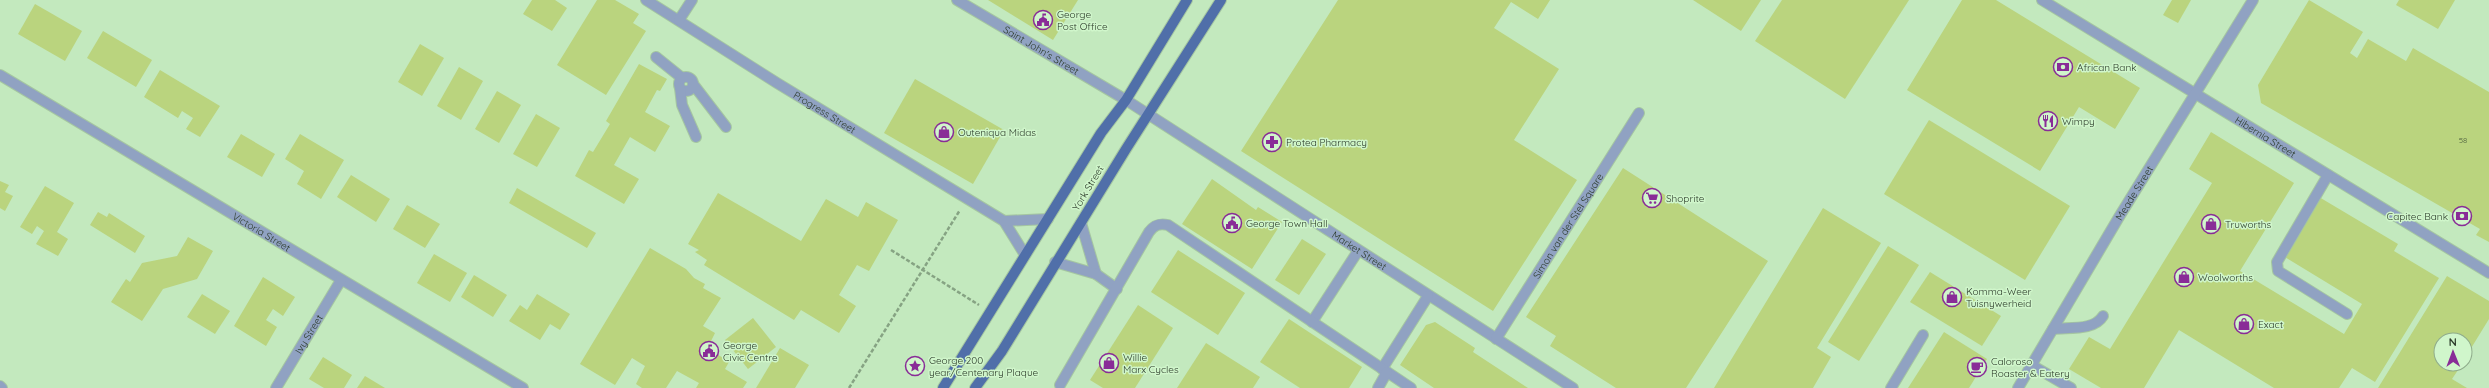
<svg xmlns="http://www.w3.org/2000/svg" width="2489" height="388" font-family="Quicksand,sans-serif">
  <style>
    .building { fill: #bad47e }
    .lines { fill: none; stroke-linecap: round; stroke-linejoin: round }
    .minor-casing { stroke: #a5c6a1; stroke-width: 12 }
    .major-casing { stroke: #a5c6a1; stroke-width: 12 }
    .path { stroke: #86a383; stroke-width: 2.5; stroke-dasharray: 4 2; stroke-linecap: butt }
    .minor { stroke: #90a2c2; stroke-width: 10 }
    .major { stroke: #506fa9; stroke-width: 10 }
    .labels { text-anchor: middle; dominant-baseline: central; stroke-width: 3; stroke-linejoin: round; paint-order: stroke }
    .number-label { font-size: 8px; fill: #506240 }
    .poi-label { font-size: 10px; fill: #2d3c2b; stroke: #d0f6cb; text-anchor: start }
    .street-label { font-size: 10px; fill: #2d3c2b; stroke: #d0f6cb }
  </style>
  <rect width="100%" height="100%" fill="#c3e9be"/>
  <g class="building">
    <path d="M532,0H555L567,8L552,31L523,14Z"/>
    <path d="M597,0H615L639,14L633,23L646,31L606,95L557,65Z"/>
    <path d="M988,0H1078L1053,40Z"/>
    <path d="M1338,0H1550L1538,19L1511,2L1494,28L1559,69L1514,140L1577,180L1493,311L1241,151Z"/>
    <path d="M1693,0H1761L1741,31Z"/>
    <path d="M1782,0H1909L1845,99L1755,41Z"/>
    <path d="M1962,0H1996L2140,88L2115,129L2079,107L2040,171L1907,90Z"/>
    <path d="M2172,0H2191L2178,23L2163,15Z"/>
    <path d="M2309,0L2363,32L2350,53L2357,58L2368,39L2406,61L2413,48L2489,92V242L2476,235L2480,229L2261,103L2258,85Z"/>
    <path d="M2399,0H2455L2438,29L2396,5Z"/>
    <path d="M35,4L82,31L65,61L18,34Z"/>
    <path d="M103,31L152,60L136,87L87,58Z"/>
    <path d="M420,44L444,58L422,96L398,82Z"/>
    <path d="M639,64L667,79L660,91L657,90L645,112L670,126L655,152L630,137L614,165L639,179L624,204L575,176L589,150L593,152L610,124L606,121Z"/>
    <path d="M459,67L483,81L461,120L437,106Z"/>
    <path d="M160,70L220,106L200,137L186,129L193,118L182,111L178,118L144,97Z"/>
    <path d="M915,79L1004,130L973,184L884,133Z"/>
    <path d="M497,91L521,105L499,143L475,129Z"/>
    <path d="M536,114L560,128L537,167L513,154Z"/>
    <path d="M1929,120L2070,206L2025,280L1884,194Z"/>
    <path d="M2211,132L2294,183L2240,271L2344,334L2362,304L2283,256L2319,197L2398,244L2394,251L2439,278L2375,382L2352,368L2339,388H2274L2179,330L2144,388H2101L2069,369L2089,337L2110,349L2212,183L2189,169Z"/>
    <path d="M241,134L275,154L262,177L227,157Z"/>
    <path d="M300,134L344,160L321,199L297,184L304,171L285,159Z"/>
    <path d="M1623,168L1768,261L1686,388H1616L1550,346L1556,336L1526,317Z"/>
    <path d="M351,175L390,199L376,222L337,197Z"/>
    <path d="M1212,179L1256,210L1258,207L1282,222L1252,269L1182,224Z"/>
    <path d="M0,181L9,185L5,192L13,196L5,211L0,208Z"/>
    <path d="M45,186L74,203L57,232L68,239L58,256L36,244L44,231L37,226L32,234L20,227Z"/>
    <path d="M517,188L596,233L587,248L509,203Z"/>
    <path d="M718,193L801,241L826,199L858,217L866,202L898,220L869,271L857,265L839,295L856,306L839,333L801,310L794,320L704,265L707,260L695,252L699,250L688,244Z"/>
    <path d="M407,205L440,224L425,248L393,229Z"/>
    <path d="M1823,208L1881,243L1817,348L1831,357L1813,388H1714Z"/>
    <path d="M98,212L107,217L109,213L145,236L135,253L90,225Z"/>
    <path d="M188,237L213,251L197,279L163,289L142,321L111,302L126,279L130,282L142,263L177,256Z"/>
    <path d="M1302,239L1326,254L1299,295L1275,280Z"/>
    <path d="M1888,246L1919,265L1859,361L1828,342Z"/>
    <path d="M650,248L686,269L694,278L705,284L703,288L721,298L703,326L715,333L709,345L719,351L717,354L729,362L725,369L747,382L743,388H696L699,383L677,371L666,388H642L636,384L645,366L632,358L615,385L580,364Z"/>
    <path d="M1178,250L1245,293L1218,335L1151,292Z"/>
    <path d="M434,254L467,273L450,302L417,283Z"/>
    <path d="M1930,272L2001,316L1982,346L1910,302Z"/>
    <path d="M474,275L507,295L493,317L461,297Z"/>
    <path d="M2447,276L2489,301V319L2465,358V340H2441V364H2462L2452,379L2467,388H2378Z"/>
    <path d="M263,277L295,297L283,316L273,309L266,320L277,327L266,346L234,326Z"/>
    <path d="M202,294L230,311L215,334L187,317Z"/>
    <path d="M537,294L570,314L560,330L550,324L540,340L509,321L520,305L527,310Z"/>
    <path d="M1138,305L1173,328L1135,388H1103L1090,380Z"/>
    <path d="M753,318L776,347L748,369L725,340Z"/>
    <path d="M1289,319L1362,367L1349,388H1300L1260,362Z"/>
    <path d="M1435,322L1475,348L1473,352L1528,388H1434L1400,365L1426,325Z"/>
    <path d="M1944,332L1987,359L1969,388H1908Z"/>
    <path d="M1206,343L1260,377L1253,388H1177Z"/>
    <path d="M780,348L809,365L795,388H756Z"/>
    <path d="M323,357L352,375L344,388H324L309,379Z"/>
    <path d="M365,376L385,388H357Z"/>
  </g>
  <g class="lines">
    <g class="minor-casing">
      <g id="minor">
        <path id="s1" d="M646,0L777,83L1004,221L1025,255"/>
        <path id="s2" d="M957,0L1126,100L1573,388"/>
        <path id="s3" d="M2042,0L2489,273"/>
        <path d="M679,20L692,0"/>
        <path d="M656,57L682,78"/>
        <path id="s4" d="M0,75L523,388"/>
        <circle cx="686" cy="84" r="7"/>
        <path d="M693,84L726,127"/>
        <path d="M680,88L682,105L696,137"/>
        <path d="M2328,175L2277,262L2278,271L2347,314"/>
        <path d="M1004,221L1048,219"/>
        <path d="M1081,223L1096,274"/>
        <path d="M1055,262L1096,274L1117,289"/>
        <path d="M1312,322L1358,251"/>
        <path d="M2053,329C2069,327 2094,331 2103,316"/>
        <path id="s5" d="M1496,339L1639,113"/>
        <path d="M2033,366L2071,388"/>
        <path d="M1382,369L1428,296"/>
        <path d="M1060,385L1149,232C1154,225 1159,223 1168,225L1411,388"/>
        <path d="M0,386L2,388"/>
        <path id="s6" d="M276,388L341,280"/>
        <path d="M1378,388L1387,372"/>
        <path d="M1891,388L1923,335"/>
        <path id="s7" d="M2018,388L2119,217L2253,0"/>
      </g>
    </g>
    <g class="major-casing">
      <g id="major">
        <path d="M943,388L1101,133L1126,100L1187,0"/>
        <path d="M975,388L1002,351L1126,149L1221,0"/>
      </g>
    </g>
    <g class="path">
      <path d="M891,250L979,305"/>
      <path d="M849,388L960,210"/>
    </g>
    <use href="#minor" class="minor"/>
    <use href="#major" class="major"/>
  </g>
  <defs>
    <g id="civic-ring" transform="scale(1)"><circle r="9.5" fill="#d0f6cb" stroke="#892c97" stroke-width="1.5"/><path d="M-.6-6.5H3V-4.5H.6V-3L4-1V1h2V6H-6V1h2V-1L-.6-3ZM-1.2 2.5V6h2.4V2.5Z" fill="#892c97"/></g>
    <g id="bank-ring" transform="scale(1)"><circle r="9.5" fill="#d0f6cb" stroke="#892c97" stroke-width="1.5"/><path d="M-6-4H6V4H-6ZM0-2.3a2.3 2.3 0 1 0 0 4.6a2.3 2.3 0 1 0 0-4.6Z" fill="#892c97"/></g>
    <g id="restaurant-ring" transform="scale(1)"><circle r="9.5" fill="#d0f6cb" stroke="#892c97" stroke-width="1.5"/><path d="M-5-6h1v4h1v-4h1v4h1v-4h1v5L-1.5 .5V6h-2V.5L-5-1ZM5-6V6H3V1.5H1.5Q1.5-4 5-6Z" fill="#892c97"/></g>
    <g id="shop-ring" transform="scale(1)"><circle r="9.5" fill="#d0f6cb" stroke="#892c97" stroke-width="1.5"/><path d="M-5-2.5h2.3a2.7 3.5 0 0 1 5.4 0H5L5.5 6h-11ZM-1.5-2.5h3a1.5 2.3 0 0 0-3 0Z" fill="#892c97"/></g>
    <g id="pharmacy-ring" transform="scale(1)"><circle r="9.5" fill="#d0f6cb" stroke="#892c97" stroke-width="1.5"/><path d="M-2-6h4v4h4v4h-4v4h-4v-4h-4v-4h4Z" fill="#892c97"/></g>
    <g id="supermarket-ring" transform="scale(1)"><circle r="9.5" fill="#d0f6cb" stroke="#892c97" stroke-width="1.5"/><path d="M-6-5.5h2.5l.6 2H6L4.5 2H-2.5L-4.4-4H-6ZM-1.5 3.2a1.3 1.3 0 1 0 .1 0ZM3 3.2a1.3 1.3 0 1 0 .1 0Z" fill="#892c97"/></g>
    <g id="sight-ring" transform="scale(1)"><circle r="9.5" fill="#d0f6cb" stroke="#892c97" stroke-width="1.5"/><path d="M0-6L1.8-2.2L6-1.7L2.9 1.2L3.7 5.4L0 3.3L-3.7 5.4L-2.9 1.2L-6-1.7L-1.8-2.2Z" fill="#892c97"/></g>
    <g id="cafe-ring" transform="scale(1)"><circle r="9.5" fill="#d0f6cb" stroke="#892c97" stroke-width="1.5"/><path d="M-5.5-4.5H6V0H3Q3 3.5 0 3.5H-2.5Q-5.5 3.5-5.5 0ZM3-3.2v2h1.7v-2ZM-6 4.5H4V6H-6Z" fill="#892c97"/></g>
  </defs>
  <g fill-rule="evenodd">
    <use href="#civic-ring" x="1043" y="20"/>
    <use href="#bank-ring" x="2063" y="67"/>
    <use href="#restaurant-ring" x="2048" y="121"/>
    <use href="#shop-ring" x="944" y="132"/>
    <use href="#pharmacy-ring" x="1272" y="142"/>
    <use href="#supermarket-ring" x="1652" y="198"/>
    <use href="#bank-ring" x="2462" y="216"/>
    <use href="#civic-ring" x="1232" y="223"/>
    <use href="#shop-ring" x="2211" y="224"/>
    <use href="#shop-ring" x="2184" y="277"/>
    <use href="#shop-ring" x="1952" y="297"/>
    <use href="#shop-ring" x="2244" y="324"/>
    <use href="#civic-ring" x="709" y="351"/>
    <use href="#shop-ring" x="1109" y="363"/>
    <use href="#sight-ring" x="915" y="366"/>
    <use href="#cafe-ring" x="1977" y="367"/>
  </g>
  <g class="labels">
    <g class="number-label">
      <text x="2463" y="140">58</text>
    </g>
    <g class="poi-label">
      <text x="1057" y="14">George<tspan x="1057" dy="12">Post Office</tspan></text>
      <text x="2077" y="67">African Bank</text>
      <text x="2062" y="121">Wimpy</text>
      <text x="958" y="132">Outeniqua Midas</text>
      <text x="1286" y="142">Protea Pharmacy</text>
      <text x="1666" y="198">Shoprite</text>
      <text x="2448" y="216" text-anchor="end">Capitec Bank</text>
      <text x="1246" y="223">George Town Hall</text>
      <text x="2225" y="224">Truworths</text>
      <text x="2198" y="277">Woolworths</text>
      <text x="1966" y="291">Komma-Weer<tspan x="1966" dy="12">Tuisnywerheid</tspan></text>
      <text x="2258" y="324">Exact</text>
      <text x="723" y="345">George<tspan x="723" dy="12">Civic Centre</tspan></text>
      <text x="1123" y="357">Willie<tspan x="1123" dy="12">Marx Cycles</tspan></text>
      <text x="929" y="360">George 200<tspan x="929" dy="12">year/Centenary Plaque</tspan></text>
      <text x="1991" y="361">Caloroso<tspan x="1991" dy="12">Roaster &amp; Eatery</tspan></text>
    </g>
    <g class="street-label">
      <text stroke="none"><textPath href="#s2" startOffset="98">Saint John's Street</textPath></text>
      <text stroke="none"><textPath href="#s1" startOffset="211">Progress Street</textPath></text>
      <text stroke="none"><textPath href="#s3" startOffset="262">Hibernia Street</textPath></text>
      <text transform="translate(1088 188) rotate(-59)">York Street</text>
      <text stroke="none"><textPath href="#s7" startOffset="227">Meade Street</textPath></text>
      <text stroke="none"><textPath href="#s5" startOffset="134">Simon van der Stel Square</textPath></text>
      <text stroke="none"><textPath href="#s4" startOffset="305">Victoria Street</textPath></text>
      <text stroke="none"><textPath href="#s2" startOffset="474">Market Street</textPath></text>
      <text stroke="none"><textPath href="#s6" startOffset="63">Ivy Street</textPath></text>
    </g>
  </g>
  <g transform="translate(2453 352) rotate(359)"><circle r="19" fill="#d0f6cb" stroke="#8fac8b"/>
  <path d="M0-3L7 15L0 10L-7 15Z" fill="#892c97"/>
  <text y="-6" font-size="11" font-weight="bold" text-anchor="middle" fill="#2d3c2b">N</text>
  </g>
</svg>
